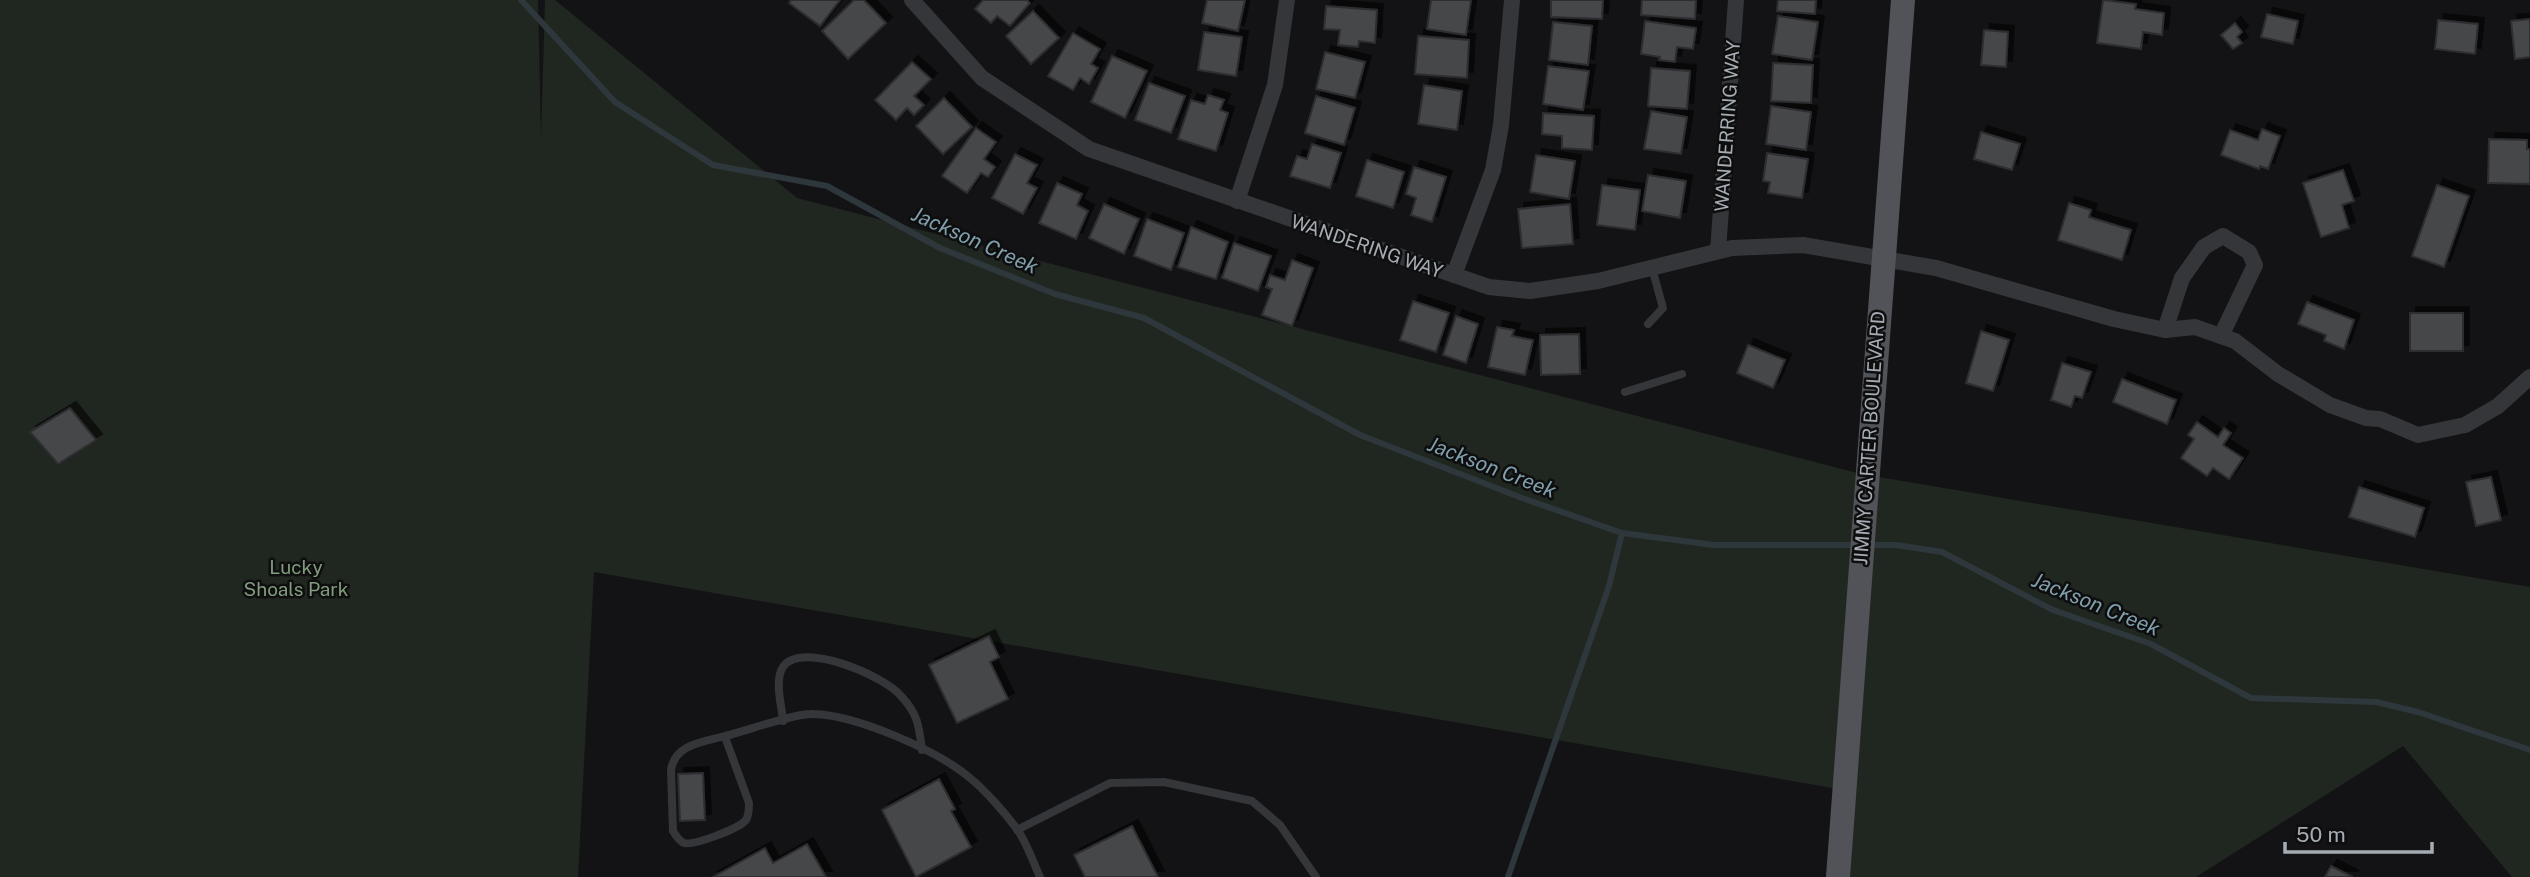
<svg xmlns="http://www.w3.org/2000/svg" width="2530" height="877" font-family="'Public Sans',sans-serif">
  <style>
    .green { fill: #202720 }
    .lines { fill: none; stroke-linecap: round; stroke-linejoin: round }
    .stream { stroke: #2e383c; stroke-width: 6 }
    .building { fill: #45474a; stroke: #2d2e30; stroke-width: 2; filter: url(#shadow) }
    .service { stroke: #343639; stroke-width: 8 }
    .minor { stroke: #343639; stroke-width: 16 }
    .primary { stroke: #515358; stroke-width: 24 }
    .labels { text-anchor: middle; dominant-baseline: central; stroke-width: 5; stroke-linejoin: round; paint-order: stroke }
    .street-label { font-size: 19px; fill: #a6acb4; stroke: #0e0e0f }
    .park-label { font-size: 19px; fill: #829d7e; stroke: #0e0e0f }
    .water-label { font-size: 21px; font-style: italic; fill: #809fac; stroke: #0e0e0f }
  </style>
  <defs>
    <filter id="shadow"><feDropShadow dx="6" dy="-6" stdDeviation="0" flood-color="#0009"/></filter>
  </defs>
  <rect width="100%" height="100%" fill="#131315"/>
  <path class="green" d="M0,0H538L541,138L545,0H555L797,198L1861,474L2530,587V877H2512L2403,746L2196,877H1836L1844,790L594,572L578,877H0Z"/>
  <g class="lines">
    <g class="stream">
      <path d="M521,0L615,102L713,165L827,186L940,248L1055,294L1144,318L1360,435L1522,498L1622,533L1714,545H1856"/>
      <path d="M1867,545H1896L1942,552L2053,610L2151,644L2251,698L2376,702L2418,712L2530,750"/>
      <path d="M1508,877L1609,586L1622,533"/>
    </g>
  </g>
  <g class="building">
    <path d="M791,0H840L820,26L789,3Z"/>
    <path d="M854,0H864L886,23L848,59L822,31Z"/>
    <path d="M983,0H1027L1030,3L1010,26L997,16L991,23L975,9Z"/>
    <path d="M1207,0H1245L1238,31L1202,23Z"/>
    <path d="M1431,0H1471L1466,35L1427,29Z"/>
    <path d="M1551,0H1603L1602,19L1551,17Z"/>
    <path d="M1642,0H1696L1695,19L1641,15Z"/>
    <path d="M1778,0H1816L1815,14L1777,11Z"/>
    <path d="M2103,0L2136,4L2135,9L2164,13L2162,35L2143,32L2141,49L2097,43Z"/>
    <path d="M1326,6L1377,10L1375,43L1359,41L1358,47L1338,45L1340,30L1324,29Z"/>
    <path d="M1033,11L1059,38L1031,64L1006,36Z"/>
    <path d="M2267,14L2298,21L2293,44L2261,37Z"/>
    <path d="M1778,16L1818,22L1812,60L1772,54Z"/>
    <path d="M2530,19V57L2515,59L2511,21Z"/>
    <path d="M2438,20L2478,24L2475,54L2435,49Z"/>
    <path d="M1645,21L1696,28L1693,49L1677,47L1675,62L1659,60L1660,57L1641,54Z"/>
    <path d="M1553,22L1592,26L1588,65L1549,60Z"/>
    <path d="M2235,23L2242,32L2237,37L2242,43L2233,49L2221,35Z"/>
    <path d="M1984,30L2008,32L2006,67L1981,65Z"/>
    <path d="M1204,32L1242,37L1236,76L1198,70Z"/>
    <path d="M1073,33L1100,49L1091,64L1098,68L1089,84L1080,78L1073,90L1048,76Z"/>
    <path d="M1418,36L1469,40L1467,78L1415,74Z"/>
    <path d="M1325,52L1365,62L1355,98L1316,89Z"/>
    <path d="M1112,56L1147,71L1125,118L1091,102Z"/>
    <path d="M912,62L931,79L914,96L924,105L914,115L907,108L896,120L875,100Z"/>
    <path d="M1773,63L1813,65L1811,103L1771,101Z"/>
    <path d="M1548,66L1589,71L1583,110L1543,104Z"/>
    <path d="M1651,68L1690,71L1687,109L1648,106Z"/>
    <path d="M1149,83L1185,96L1171,133L1135,120Z"/>
    <path d="M1424,85L1462,91L1457,130L1418,124Z"/>
    <path d="M1208,95L1224,100L1220,110L1228,113L1216,151L1178,139L1191,100L1205,104Z"/>
    <path d="M1316,96L1355,108L1344,145L1305,133Z"/>
    <path d="M944,98L972,127L943,154L916,126Z"/>
    <path d="M1771,106L1811,112L1806,150L1766,144Z"/>
    <path d="M1651,111L1687,117L1681,154L1644,149Z"/>
    <path d="M1543,113L1594,116L1592,150L1562,148V136L1542,134Z"/>
    <path d="M976,128L996,142L984,159L995,167L988,177L981,173L967,193L942,176Z"/>
    <path d="M2262,129L2280,136L2268,169L2260,166L2259,169L2221,155L2230,130L2258,140Z"/>
    <path d="M1981,132L2020,144L2012,170L1974,159Z"/>
    <path d="M2489,139L2527,140V149H2530V184L2488,183Z"/>
    <path d="M1312,144L1341,153L1330,188L1290,176L1297,156L1307,159Z"/>
    <path d="M1767,153L1808,159L1802,198L1768,193L1770,182L1763,181Z"/>
    <path d="M1015,154L1037,165L1027,183L1037,188L1023,214L992,198Z"/>
    <path d="M1536,155L1575,161L1569,199L1530,192Z"/>
    <path d="M1367,160L1404,172L1393,208L1356,196Z"/>
    <path d="M1414,167L1446,177L1432,222L1411,215L1416,198L1406,194Z"/>
    <path d="M2343,170L2354,201L2342,205L2349,228L2321,237L2303,183Z"/>
    <path d="M1648,175L1686,181L1680,218L1642,211Z"/>
    <path d="M1057,183L1082,194L1077,205L1088,211L1076,239L1039,223Z"/>
    <path d="M1602,185L1640,190L1635,230L1597,225Z"/>
    <path d="M2437,185L2469,196L2444,267L2412,256Z"/>
    <path d="M2069,203L2091,210L2089,217L2131,230L2122,260L2058,240Z"/>
    <path d="M1104,204L1139,219L1124,254L1089,238Z"/>
    <path d="M1570,204L1573,244L1522,248L1518,209Z"/>
    <path d="M1147,219L1184,233L1171,270L1134,256Z"/>
    <path d="M1191,227L1228,242L1216,279L1178,267Z"/>
    <path d="M1234,243L1271,256L1258,291L1222,278Z"/>
    <path d="M1292,260L1313,268L1292,326L1262,315L1272,289L1266,287L1270,275L1285,280Z"/>
    <path d="M1413,301L1449,313L1436,352L1400,340Z"/>
    <path d="M2307,302L2354,320L2344,349L2324,341L2326,335L2298,324Z"/>
    <rect x="2410" y="313" width="53" height="38"/>
    <path d="M1456,316L1478,324L1466,363L1443,355Z"/>
    <path d="M1497,327L1514,330L1512,336L1533,340L1525,375L1488,367Z"/>
    <path d="M1981,331L2009,340L1993,391L1966,383Z"/>
    <path d="M1579,334L1580,374L1541,375L1540,335Z"/>
    <path d="M1748,345L1785,360L1773,388L1737,373Z"/>
    <path d="M2062,363L2091,372L2082,398L2075,396L2071,407L2051,400Z"/>
    <path d="M2122,379L2176,400L2167,424L2113,402Z"/>
    <path d="M70,408L96,440L58,464L30,432Z"/>
    <path d="M2197,422L2218,437L2224,428L2231,433L2223,445L2243,458L2229,479L2213,468L2207,476L2181,458L2194,439L2188,435Z"/>
    <path d="M2491,477L2501,520L2476,526L2466,482Z"/>
    <path d="M2359,487L2424,508L2415,537L2349,517Z"/>
    <path d="M989,636L999,657L990,662L1008,699L957,723L929,665Z"/>
    <path d="M703,773L705,820L680,821L678,774Z"/>
    <path d="M939,779L955,809L951,811L971,847L916,877L882,810Z"/>
    <path d="M1132,826L1158,877H1085L1074,855Z"/>
    <path d="M807,844L826,877H713L765,848L773,863Z"/>
    <path d="M2331,866L2353,877H2325Z"/>
  </g>
  <g class="lines">
    <g class="service">
      <path d="M1648,324L1663,308L1652,268"/>
      <path d="M1625,392L1682,374"/>
      <path d="M783,721C782,707 774,680 783,667C801,640 885,676 901,696C918,714 919,726 922,750"/>
      <path d="M725,737L749,803C749,808 749,815 746,820C740,828 694,846 684,843C679,841 676,836 673,831L671,770C675,744 703,742 725,736C746,731 795,713 813,714C856,715 937,750 970,778C985,790 1005,813 1017,829C1027,843 1033,862 1040,877"/>
      <path d="M1017,830L1110,783L1164,782L1252,801L1280,825L1316,877"/>
    </g>
    <g class="minor">
      <path d="M912,0L982,78L1089,149L1489,287L1530,291L1598,281L1732,248L1803,245L1936,268L2114,319L2165,330L2195,327L2235,341L2278,374L2330,405L2366,418L2380,419L2418,435L2465,425L2498,406L2530,377"/>
      <path d="M1237,201L1275,85L1287,0"/>
      <path d="M1718,251L1736,0"/>
      <path d="M1454,275L1493,170L1501,125L1512,0"/>
      <path d="M2165,330L2182,278L2204,247L2223,236L2249,252L2255,265L2221,336"/>
    </g>
    <path class="primary" d="M1838,877L1903,0"/>
  </g>
  <g class="labels">
    <g class="street-label">
      <text transform="translate(1727 126) rotate(-86)">WANDERRING WAY</text>
      <text transform="translate(1367 246) rotate(19)">WANDERING WAY</text>
      <text transform="translate(1869 438) rotate(-86)">JIMMY CARTER BOULEVARD</text>
    </g>
    <g class="park-label">
      <text x="296" y="567">Lucky<tspan x="296" dy="22">Shoals Park</tspan></text>
    </g>
    <g class="water-label">
      <text transform="translate(975 240) rotate(24)">Jackson Creek</text>
      <text transform="translate(1492 467) rotate(21)">Jackson Creek</text>
      <text transform="translate(2096 604) rotate(22)">Jackson Creek</text>
    </g>
  </g>
  <path d="M2285 842v10h147v-10" fill="none" stroke="#a6acb4" stroke-width="3.5"/>
  <text x="2296" y="842" font-size="21" fill="#a6acb4" stroke="#0e0e0f" stroke-width="5" paint-order="stroke">50 m</text>
</svg>
